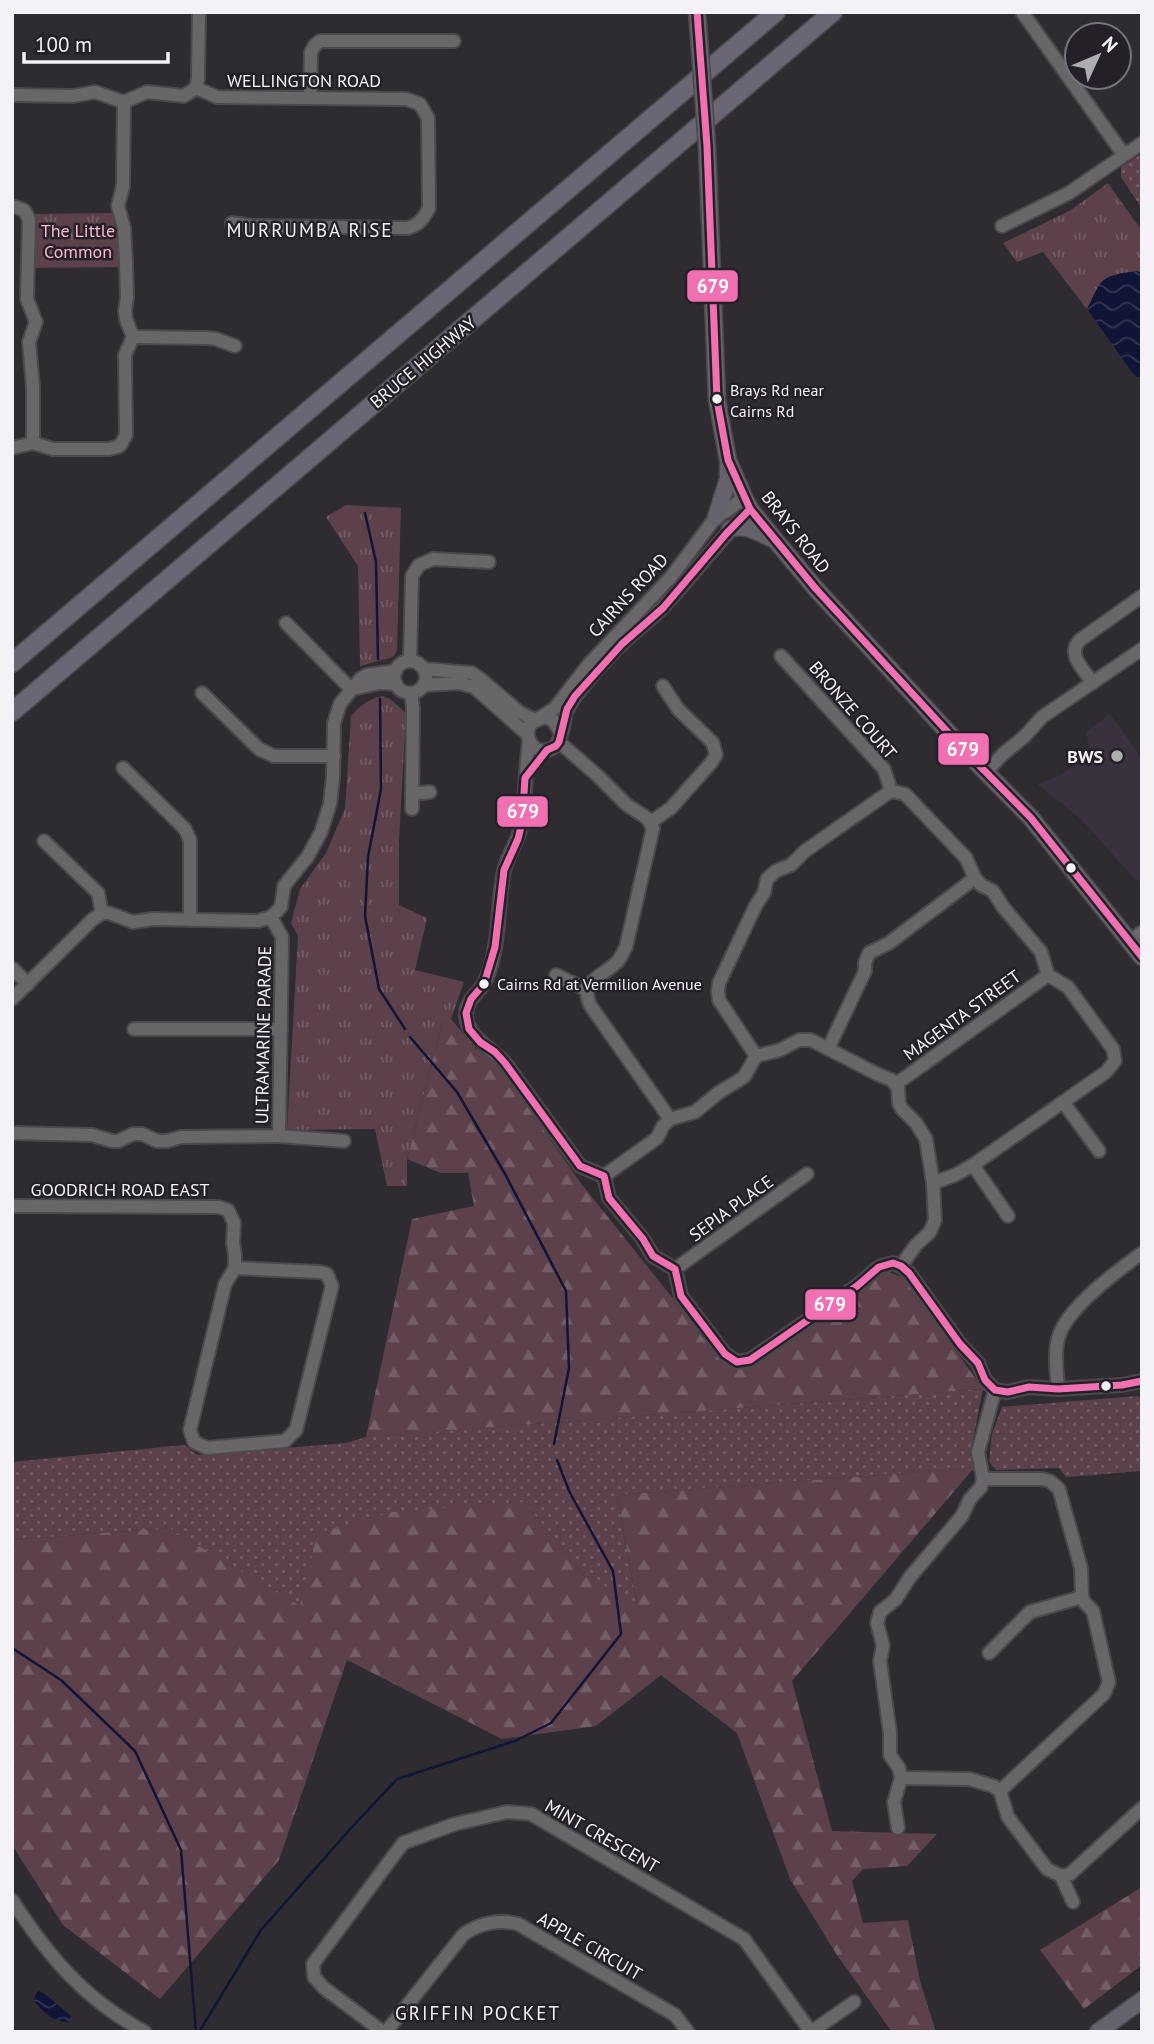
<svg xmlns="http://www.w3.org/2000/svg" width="1154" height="2044" font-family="'PT Sans',sans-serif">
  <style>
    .built { fill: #39313d }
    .grass { fill: url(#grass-dots) }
    .forest { fill: url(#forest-firs) }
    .park { fill: url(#park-tufts) }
    .water { fill: url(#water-waves) }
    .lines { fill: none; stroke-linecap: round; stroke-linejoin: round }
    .stream { stroke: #101437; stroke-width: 2.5 }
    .minor-casing { stroke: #4b494d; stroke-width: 16 }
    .major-casing { stroke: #4b494d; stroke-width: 19 }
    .highway-casing { stroke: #4b494d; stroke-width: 21 }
    .minor { stroke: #69666a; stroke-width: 12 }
    .major { stroke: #65626c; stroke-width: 16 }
    .highway { stroke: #6a6673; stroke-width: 18 }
    .major-bridge-casing { stroke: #4b494d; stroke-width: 19; stroke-linecap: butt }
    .major-bridge { stroke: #65626c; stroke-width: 16 }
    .bus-1-casing { stroke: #252028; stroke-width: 12 }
    .bus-1 { stroke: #f070b1; stroke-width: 7 }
    .bus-dot { fill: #f5f2f7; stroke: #252028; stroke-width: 2.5 }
    .poi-dot { fill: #afadb1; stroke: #252028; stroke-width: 2.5 }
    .labels { text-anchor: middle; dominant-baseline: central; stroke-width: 5; stroke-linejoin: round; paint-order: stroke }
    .bus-label { font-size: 16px; fill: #f5f2f7; stroke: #252028; text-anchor: start }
    .street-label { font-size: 18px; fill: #f5f2f7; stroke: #252028 }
    .park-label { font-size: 18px; fill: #fbb8d0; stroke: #252028 }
    .poi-label { font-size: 18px; font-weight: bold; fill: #f5f2f7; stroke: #252028; text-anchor: end }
    .neighbourhood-label { font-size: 19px; letter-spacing: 2px; fill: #f5f2f7; stroke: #252028 }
    .line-badge { stroke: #252028; stroke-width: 2.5 }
    .badge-label { font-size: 19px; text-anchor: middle; font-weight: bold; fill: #fff }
  </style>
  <defs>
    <pattern id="grass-dots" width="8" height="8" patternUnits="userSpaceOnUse" patternTransform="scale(1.75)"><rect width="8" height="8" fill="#5c414b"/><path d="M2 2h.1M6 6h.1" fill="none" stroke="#745d66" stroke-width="1.8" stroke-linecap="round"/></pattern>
    <pattern id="forest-firs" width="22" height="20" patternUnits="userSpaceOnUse" patternTransform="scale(1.75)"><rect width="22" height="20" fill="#5c414b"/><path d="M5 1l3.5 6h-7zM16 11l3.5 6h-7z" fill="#745d66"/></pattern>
    <pattern id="park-tufts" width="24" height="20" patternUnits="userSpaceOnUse" patternTransform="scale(1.75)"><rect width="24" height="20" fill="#5c414b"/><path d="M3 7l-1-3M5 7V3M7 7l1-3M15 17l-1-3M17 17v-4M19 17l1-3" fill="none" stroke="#745d66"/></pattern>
    <pattern id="water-waves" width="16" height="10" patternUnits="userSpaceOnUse" patternTransform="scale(1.75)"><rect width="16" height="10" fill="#101437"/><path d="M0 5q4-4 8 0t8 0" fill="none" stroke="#333755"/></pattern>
  </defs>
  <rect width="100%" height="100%" fill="#2e2c30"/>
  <path class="built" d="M1110,714L1142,758V884L1130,874L1082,820L1037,784L1059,776L1091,753L1086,732Z"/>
  <g class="grass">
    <path d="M1140,155L1142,157L1141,207L1121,177V167Z"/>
    <path d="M983,1389L970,1454L974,1468L617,1495L637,1605L583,1574L524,1502L300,1607L169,1528L12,1540V1462L184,1445L197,1455L346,1443L366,1437Z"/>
    <path d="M1138,1396L1142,1399V1471L1066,1477L1059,1468L996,1470L989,1462L992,1434L1002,1407Z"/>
  </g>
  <g class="forest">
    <path d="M451,1019L475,1048L498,1064L580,1182L721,1359L735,1367H751L886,1271L904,1278L983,1389L366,1437L412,1219L474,1206L468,1173H441L407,1159L442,1024Z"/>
    <path d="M974,1468L792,1681L832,1831L937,1834L907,1866L863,1869L852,1881L863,1923L908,1920L920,1981L936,2032H892L837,1955L790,1879L737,1733L661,1675L596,1726L502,1739L347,1660L279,1860L160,1999L63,1925L12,1845V1540L169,1528L300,1606L317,1533L392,1512L524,1502L583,1574L637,1604L617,1495Z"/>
    <path d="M1142,1887V1965L1084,2009L1040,1950Z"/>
  </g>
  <g class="park">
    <path d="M1108,183L1142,231V272C1134,271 1127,273 1119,274C1096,278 1098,292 1087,309L1043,252L1017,262L1003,243L1071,210Z"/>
    <path d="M117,213L123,267L33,268V214Z"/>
    <path d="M346,505L401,508L397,650L394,656L390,658L360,666L358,566L326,517Z"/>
    <path d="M382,696L390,699L406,713L399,841V905L427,918L415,970L464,982L451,1019L442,1024L407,1159V1186H387L375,1129L287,1130L298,936L291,923L300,889L326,853L345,809L351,716C360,706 368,699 382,696Z"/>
  </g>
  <g class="water">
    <path d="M1136,271L1142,272V376L1136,378L1087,309C1091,302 1093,295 1097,289C1105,273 1121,274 1136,271Z"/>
    <path d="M39,1991L45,1994L71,2016L69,2022C54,2023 43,2012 34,2001L35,1995Z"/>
  </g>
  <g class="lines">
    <g class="stream">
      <path d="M365,513L376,562L378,659"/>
      <path d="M380,699L381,789L368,857L365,916L379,989L405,1029"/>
      <path d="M410,1037L457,1092L505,1174L566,1291L569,1368L554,1444"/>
      <path d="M12,1648L61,1680L135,1751L181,1850L196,2032"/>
      <path d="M199,2032L261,1930L352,1827L397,1779L515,1741L551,1723L621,1634L613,1571L570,1493L557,1460"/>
    </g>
    <g class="minor-casing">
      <g id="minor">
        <path d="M1022,12L1124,155"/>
        <path d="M196,88L217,97L406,99L420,104L428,118L429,208C424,218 419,225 408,228L252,226L232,223"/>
        <path d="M196,88L198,78L199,12"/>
        <path d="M12,95L73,96L95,92L124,102L147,92L184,96L196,88"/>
        <path d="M310,98L311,52L315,45L320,41H454"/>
        <path d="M12,206L24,210L29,219L27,299L36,322L29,342L33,387V443"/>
        <path d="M1002,226L1069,193L1142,143"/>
        <path d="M133,337L207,338L216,339L235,346"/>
        <path d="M12,448L33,443L53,449H109L120,446L126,435L125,355L133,337L126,319L125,311L127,297L126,263L124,228L118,206L123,186L124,102"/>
        <path d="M286,623L351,689"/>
        <path d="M781,656L884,769L891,791"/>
        <path d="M410,661L412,576L419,565L433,559L489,562"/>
        <circle cx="410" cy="677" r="16"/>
        <path d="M424,669L472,673L483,681L519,712L535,720"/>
        <path d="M1093,683C1084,670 1066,654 1080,640L1142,596"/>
        <path d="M424,685L459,683L474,687L527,734"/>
        <path d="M352,689L380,683L396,684"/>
        <path d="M202,693L259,749L274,756H334"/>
        <path d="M411,693L413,708L412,809"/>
        <path d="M539,718L555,708L589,664L671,577L716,517L731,508L744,497"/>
        <path d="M560,732L553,720L544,717L531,723C521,739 537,759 554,747C563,740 563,722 566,712C569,706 573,699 577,694C592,676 607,657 624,642C637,629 652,619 664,606C694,574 720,539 750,509"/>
        <path d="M529,742C525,768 526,795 522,822C520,838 510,851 505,867C498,893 500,921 495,947C493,958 490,973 484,983C478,994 466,1000 466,1015C467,1038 491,1047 505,1063L580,1166L604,1176L609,1198L643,1239L653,1256L675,1269L681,1296L725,1354L737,1362L750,1360L857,1286L879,1267L893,1263L901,1266L909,1273L960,1344L978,1363L985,1380L995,1390L1008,1392L1029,1387L1058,1389L1122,1385L1142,1381"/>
        <path d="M559,742L598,776L627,805L647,818L653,828L626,947C623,952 621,958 617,962C604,976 579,980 590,1005L670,1119"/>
        <path d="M123,768L185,829L190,840V920"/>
        <path d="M986,772L1002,755L1025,736L1042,717L1142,649"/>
        <path d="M412,794L430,792"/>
        <path d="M651,822L671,808L711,763L716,755L713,743L678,709L663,686"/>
        <path d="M44,841L98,893L102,913"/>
        <path d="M1130,941L1142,932"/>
        <path d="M12,968L28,984"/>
        <path d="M556,975L587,990"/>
        <path d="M12,999L92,920L102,913H109L133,922L153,919L258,921L271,917L281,907L284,886L308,856L321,832L330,804L333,777L334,723L340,704L360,679L367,675L396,671"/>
        <path d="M134,1029H281"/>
        <path d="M828,1049L865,971V963L869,953L889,943L975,878"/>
        <path d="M756,1056L719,1000L718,991L719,983L756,905L764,893L767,879L776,871L791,865L805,851L885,795L891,791L905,794L966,858L975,878L981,885L993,891L1003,907L1041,952L1048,975L1068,987L1113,1049L1115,1061L1106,1072L973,1165L955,1175L933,1183"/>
        <path d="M896,1084L1048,975"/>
        <path d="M1063,1102L1099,1151"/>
        <path d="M12,1133L92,1135L112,1141H118L133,1134H142L157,1141H167L181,1137L279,1136L282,937L271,917"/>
        <path d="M279,1136L344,1141"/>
        <path d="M973,1165L1008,1216"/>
        <path d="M604,1176L657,1138L663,1126L670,1119L695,1112L718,1093L744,1077L756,1056L780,1050L799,1040H811L877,1074L892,1080L898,1088L899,1104L902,1109L916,1123L926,1139L933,1183L935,1220L930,1232L916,1245L901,1266"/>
        <path d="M12,1206L219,1207L228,1210L234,1223L233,1243L235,1255V1268L225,1284L190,1430L194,1442L207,1448L285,1441L296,1430L332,1286L327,1274L320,1272L235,1268"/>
        <path d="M675,1269L807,1174"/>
        <path d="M1058,1389C1057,1373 1054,1355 1058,1339C1065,1309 1117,1271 1142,1253"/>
        <path d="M983,1479H1041L1050,1481L1059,1489L1081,1568L1082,1597L1085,1603L1093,1611L1109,1682L1104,1694L1000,1791"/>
        <path d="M989,1653L1030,1612L1082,1597"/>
        <path d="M901,1778L969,1779L993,1786L1000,1791L1008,1817L1047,1869L1061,1876L1070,1874L1142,1808"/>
        <path d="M898,1828L894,1802L901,1778L899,1768L890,1755V1733L880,1661L883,1645L877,1623L880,1612L896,1599L910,1577L962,1516L970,1499L981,1487L983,1479L978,1452L995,1390"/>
        <path d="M1061,1876L1073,1902"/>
        <path d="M12,1900C48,1956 85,2000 145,2032"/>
        <path d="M383,2032L324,1988L314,1977L313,1964L403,1843L455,1824L507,1812L531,1814L744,1939L811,2032"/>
        <path d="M386,2032L463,1935C479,1923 499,1919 518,1924L675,2015L688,2032"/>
        <path d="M811,2032L854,2002"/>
      </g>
    </g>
    <g class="major-casing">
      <g id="major">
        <path d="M697,12L700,51"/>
        <path d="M707,146L717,400L728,460L744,497L750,509L775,540L816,589L968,754L1031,818L1142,957"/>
        <path d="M716,517L728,479V466"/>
        <path d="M730,529C746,523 758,533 773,539"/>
        <path d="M1098,2032L1142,2000"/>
      </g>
    </g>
    <g class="highway-casing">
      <g id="highway">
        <path d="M12,663L776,12"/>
        <path d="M12,712L833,12"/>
      </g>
    </g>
    <use href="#minor" class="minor"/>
    <use href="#major" class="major"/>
    <use href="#highway" class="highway"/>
    <g class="major-bridge-casing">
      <path id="major-bridge" d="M700,51L707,146"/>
    </g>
    <use href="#major-bridge" class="major-bridge"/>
    <g class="bus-1-casing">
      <g id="bus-1">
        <path d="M697,12L707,146L717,400L728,460L750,509L816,589L968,754L1031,818L1142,957"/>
        <path d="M750,509L726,534L663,608L622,644L575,696L567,709L559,742L556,746L547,750L525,778L522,823L518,839L504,870L495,947L484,984L471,999L466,1013L469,1029L480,1042L495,1052L505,1063L580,1166L604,1176L609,1198L643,1239L653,1256L675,1269L681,1296L725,1354L737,1362L750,1360L857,1286L879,1267L893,1263L901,1266L909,1273L960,1344L978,1363L985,1380L995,1390L1008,1392L1029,1387L1058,1389L1122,1385L1142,1381"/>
      </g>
    </g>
    <use href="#bus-1" class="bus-1"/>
  </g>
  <g class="bus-dot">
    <circle cx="717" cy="399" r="6"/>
    <circle cx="1071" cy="868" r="6"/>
    <circle cx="484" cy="984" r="6"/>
    <circle cx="1106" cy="1386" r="6"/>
  </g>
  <circle class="poi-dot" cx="1117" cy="756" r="7"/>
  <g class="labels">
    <g class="bus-label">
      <text x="730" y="390">Brays Rd near<tspan x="730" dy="21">Cairns Rd</tspan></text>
      <text x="497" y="984">Cairns Rd at Vermilion Avenue</text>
    </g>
    <g class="street-label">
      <text x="304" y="80">WELLINGTON ROAD</text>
      <text transform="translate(423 362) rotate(-40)">BRUCE HIGHWAY</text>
      <text transform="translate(796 532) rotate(52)">BRAYS ROAD</text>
      <text transform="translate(628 595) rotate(-47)">CAIRNS ROAD</text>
      <text transform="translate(853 710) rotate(49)">BRONZE COURT</text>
      <text transform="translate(962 1015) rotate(-36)">MAGENTA STREET</text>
      <text transform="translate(263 1035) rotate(-89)">ULTRAMARINE PARADE</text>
      <text x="120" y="1189">GOODRICH ROAD EAST</text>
      <text transform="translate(731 1208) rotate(-36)">SEPIA PLACE</text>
      <text transform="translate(602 1836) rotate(30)">MINT CRESCENT</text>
      <text transform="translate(590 1946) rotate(30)">APPLE CIRCUIT</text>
    </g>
    <g class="park-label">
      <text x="78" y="230">The Little<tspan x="78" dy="21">Common</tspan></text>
    </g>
    <g class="poi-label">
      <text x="1103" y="756">BWS</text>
    </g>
    <g class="neighbourhood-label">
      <text x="310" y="230">MURRUMBA RISE</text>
      <text x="478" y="2013">GRIFFIN POCKET</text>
    </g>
  </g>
  <g class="line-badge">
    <rect x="686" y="269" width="53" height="34" rx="7" fill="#f070b1"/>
    <rect x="937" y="732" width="53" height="34" rx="7" fill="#f070b1"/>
    <rect x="496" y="795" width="53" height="33" rx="7" fill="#f070b1"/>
    <rect x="804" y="1288" width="53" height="33" rx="7" fill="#f070b1"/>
  </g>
  <g class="badge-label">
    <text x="713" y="293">679</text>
    <text x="963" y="756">679</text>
    <text x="523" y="818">679</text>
    <text x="830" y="1311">679</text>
  </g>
  <rect width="1154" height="2044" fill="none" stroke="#f5f2f7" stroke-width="28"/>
  <g transform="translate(1098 56) rotate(46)"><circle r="33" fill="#252028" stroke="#78747b" stroke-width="2"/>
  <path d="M0-5L12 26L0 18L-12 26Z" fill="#afadb1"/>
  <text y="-10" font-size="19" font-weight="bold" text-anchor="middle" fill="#f5f2f7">N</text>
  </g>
  <path d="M24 52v10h144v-10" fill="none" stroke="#f5f2f7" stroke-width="3.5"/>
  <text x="35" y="52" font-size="21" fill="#f5f2f7" stroke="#252028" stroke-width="5" paint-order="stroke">100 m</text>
</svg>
